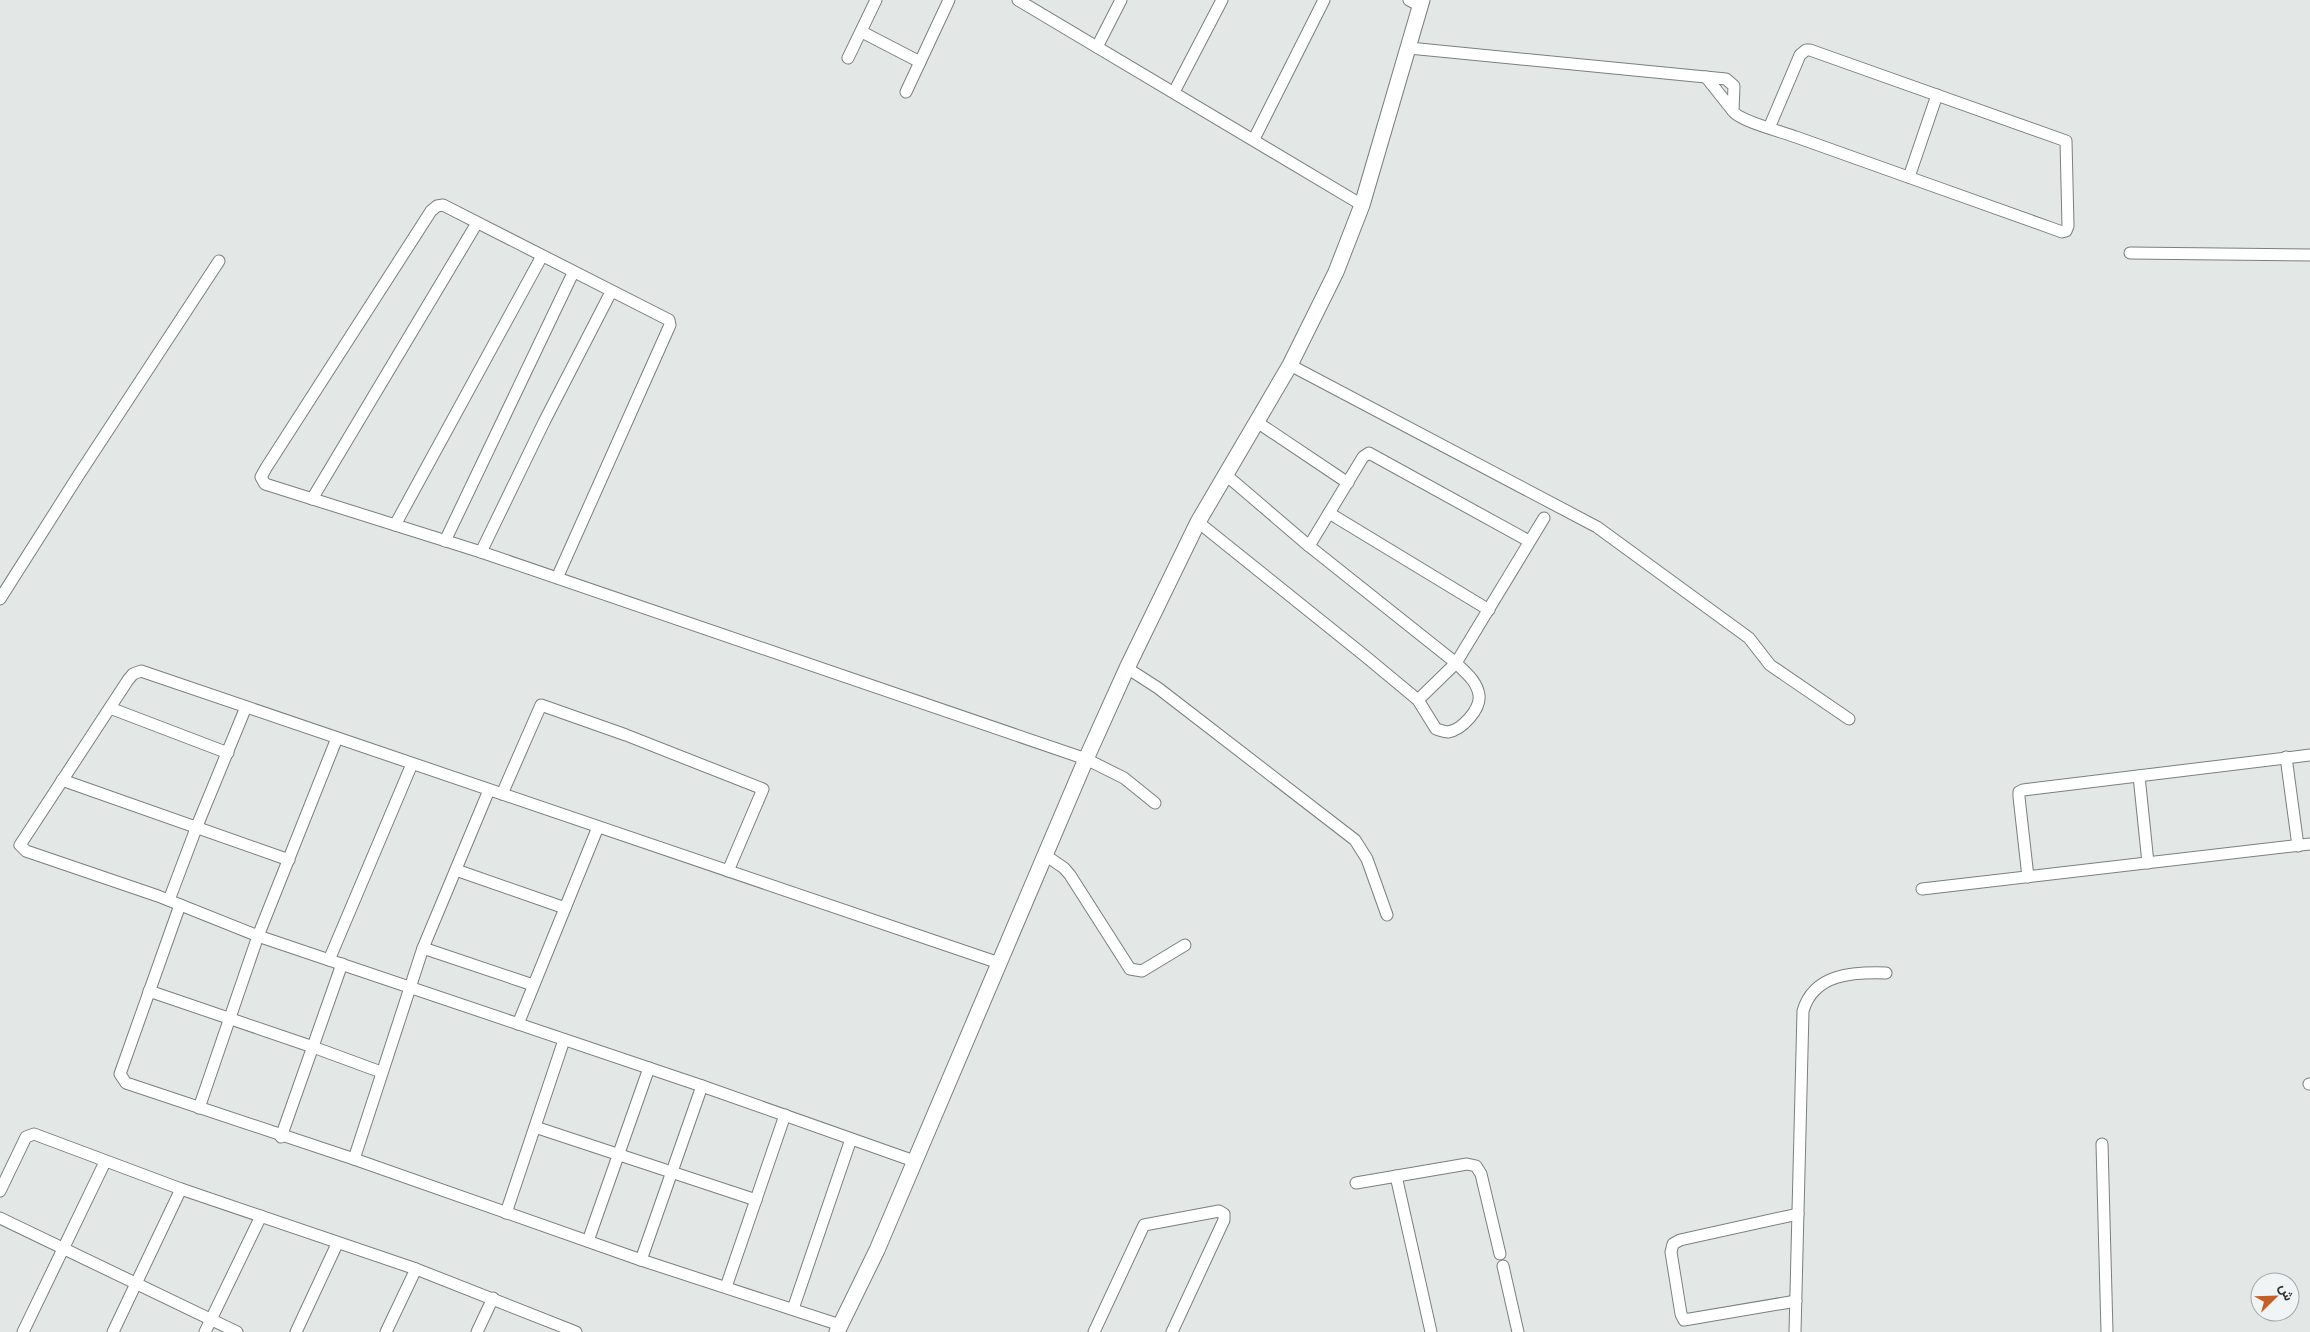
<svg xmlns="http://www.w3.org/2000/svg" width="2310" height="1332" font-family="'Golos Text',Vazirmatn,sans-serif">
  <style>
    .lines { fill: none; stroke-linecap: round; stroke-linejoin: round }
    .street-casing { stroke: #7b7f7f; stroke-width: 13 }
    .secondary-casing { stroke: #7b7f7f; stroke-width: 17 }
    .street { stroke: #fff; stroke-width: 11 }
    .secondary { stroke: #fff; stroke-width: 15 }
  </style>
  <rect width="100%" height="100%" fill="#e3e7e6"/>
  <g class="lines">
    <g class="street-casing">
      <g id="street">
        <path d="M1018,0L1362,205"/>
        <path d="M1409,0L1420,6"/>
        <path d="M862,32L920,62"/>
        <path d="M1097,47L1121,0"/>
        <path d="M1409,48L1726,79L1734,86L1733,111C1739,121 1783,132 1796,137C1881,167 1966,198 2051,228L2062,232L2066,231L2068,226L2066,141L1810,50H1806L1800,55L1769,128"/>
        <path d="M848,58L876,0"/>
        <path d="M1706,77L1733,111"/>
        <path d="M906,92L949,0"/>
        <path d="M1174,92L1222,0"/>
        <path d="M1254,139L1324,0"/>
        <path d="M1909,177L1937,95"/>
        <path d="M2130,253L2310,255"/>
        <path d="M1290,365L1597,527L1749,638L1770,665L1849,719"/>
        <path d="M1257,422L1348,483"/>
        <path d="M312,499L477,223"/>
        <path d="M1329,513L1489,610"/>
        <path d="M1198,522L1365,656L1418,700L1436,729C1440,730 1444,732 1448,732C1462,730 1481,709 1479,695C1477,681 1465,672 1456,663L1309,546L1226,475"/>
        <path d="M395,525L542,256"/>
        <path d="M445,541L573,273"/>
        <path d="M1309,546L1363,457L1369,453L1529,541"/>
        <path d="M481,552L544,422L611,292"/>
        <path d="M557,578L670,325L669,320L443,205L437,206L431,211L266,468L261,477L265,484L481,552L1086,759L1124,778L1155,803"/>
        <path d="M0,599L78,476L219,261"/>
        <path d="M1127,668L1158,688L1355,840L1367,859L1387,915"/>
        <path d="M1418,700L1456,663L1544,518"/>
        <path d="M110,708L228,753"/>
        <path d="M2286,757L2298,846"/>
        <path d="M2139,776L2148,863"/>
        <path d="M62,780L289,860"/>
        <path d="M502,794L541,705L626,735L763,789L728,871"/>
        <path d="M1045,855L1064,868L1070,875L1130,969L1142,971L1185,945"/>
        <path d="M456,870L565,908"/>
        <path d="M2028,877L2019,797V792L2023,790L2310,755"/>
        <path d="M1922,889L2310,844"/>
        <path d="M169,900L197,826L246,707"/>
        <path d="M180,905L120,1074L126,1083L354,1159L641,1260L840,1325"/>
        <path d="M423,948L533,985"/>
        <path d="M329,960L412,764"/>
        <path d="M149,991L313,1047L381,1072"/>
        <path d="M518,1024L598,827"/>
        <path d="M2309,1084H2310"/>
        <path d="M199,1108L258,936L337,738"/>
        <path d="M535,1127L756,1200"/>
        <path d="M281,1137L342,964"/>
        <path d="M2102,1144L2107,1332"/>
        <path d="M354,1159L423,948L489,790"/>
        <path d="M914,1161L702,1086L258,936L158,896L26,851L20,845L128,680L133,674L141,671L999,963"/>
        <path d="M1396,1176L1431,1332"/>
        <path d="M1356,1183L1467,1164L1476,1166L1481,1174L1500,1254"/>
        <path d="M0,1191L26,1137L34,1134L181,1189L416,1269L576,1332"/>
        <path d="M506,1213L564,1040"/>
        <path d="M0,1218L237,1332"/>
        <path d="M588,1241L649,1068"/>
        <path d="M641,1260L702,1086"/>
        <path d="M1503,1266L1518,1332"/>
        <path d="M726,1287L785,1115"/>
        <path d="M1796,1301L1684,1320L1681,1314L1671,1252L1673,1244L1680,1240L1798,1214"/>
        <path d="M793,1309L851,1139"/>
        <path d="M23,1332L105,1162"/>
        <path d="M113,1332L181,1189"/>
        <path d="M205,1332L261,1216"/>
        <path d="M296,1332L337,1244"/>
        <path d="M386,1332L416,1269"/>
        <path d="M477,1332L493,1298"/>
        <path d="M1094,1332L1144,1225L1219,1211L1224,1214V1220L1172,1332"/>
        <path d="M1795,1332L1803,1011C1814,973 1854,972 1886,973"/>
      </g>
    </g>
    <g class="secondary-casing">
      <path id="secondary" d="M837,1332L877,1250L1086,759L1127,668L1198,522L1290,365L1336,272L1362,205L1422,0"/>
    </g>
    <use href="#street" class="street"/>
    <use href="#secondary" class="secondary"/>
  </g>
  <g transform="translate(2275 1297) rotate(67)"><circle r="24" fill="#f0f4f4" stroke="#a4a8a8"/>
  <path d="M0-4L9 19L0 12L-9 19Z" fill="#c35f29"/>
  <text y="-8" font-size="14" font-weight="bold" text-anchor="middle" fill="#333535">ش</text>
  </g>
</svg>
